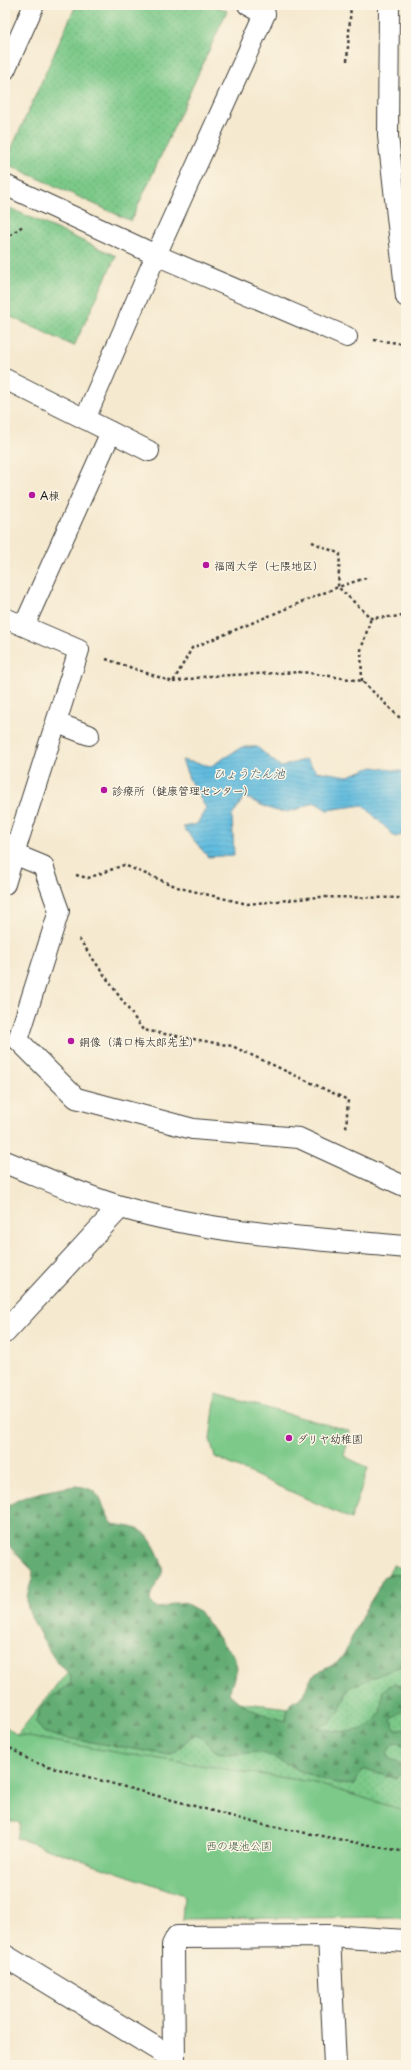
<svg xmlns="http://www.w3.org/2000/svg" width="411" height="2070" font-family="'Playpen Sans','Klee One',sans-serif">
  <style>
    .grass { fill: url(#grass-dots); stroke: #4c7252 }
    .forest { fill: url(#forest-firs); stroke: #406448 }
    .park { fill: #7bc989; stroke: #4c7252 }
    .water { fill: url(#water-rules); stroke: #3e6c7e }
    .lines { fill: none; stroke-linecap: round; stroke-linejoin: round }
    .service-casing { stroke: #3d3b37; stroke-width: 22 }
    .minor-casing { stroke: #3d3b37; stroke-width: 24 }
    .tertiary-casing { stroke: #3d3b37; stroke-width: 24 }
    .path { stroke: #3d3b37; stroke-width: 2.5; stroke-dasharray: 3 3; stroke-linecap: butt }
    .service { stroke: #fff; stroke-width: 20 }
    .minor { stroke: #fff; stroke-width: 22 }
    .tertiary { stroke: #fff; stroke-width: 22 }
    .poi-dot { fill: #b5179e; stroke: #fcf5e5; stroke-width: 1.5 }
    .labels { text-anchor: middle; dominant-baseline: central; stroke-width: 3; stroke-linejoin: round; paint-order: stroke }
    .poi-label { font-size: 11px; fill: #1c1c1c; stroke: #fcf5e5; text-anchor: start }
    .park-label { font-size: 11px; fill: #3d5942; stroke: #fcf5e5 }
    .water-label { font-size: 12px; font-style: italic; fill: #385c6a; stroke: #fcf5e5 }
  </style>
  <defs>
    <pattern id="grass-dots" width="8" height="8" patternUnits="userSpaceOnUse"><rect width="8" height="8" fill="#7bc989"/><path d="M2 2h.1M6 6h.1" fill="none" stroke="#6aac76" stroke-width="1.8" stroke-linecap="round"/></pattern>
    <pattern id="forest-firs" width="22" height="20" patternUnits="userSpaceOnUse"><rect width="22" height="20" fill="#64ad75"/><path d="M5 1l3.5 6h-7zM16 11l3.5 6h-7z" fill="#528c5f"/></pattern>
    <pattern id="water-rules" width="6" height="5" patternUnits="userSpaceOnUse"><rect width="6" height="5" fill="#61bcdf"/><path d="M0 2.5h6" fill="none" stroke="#54a1bf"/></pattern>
  </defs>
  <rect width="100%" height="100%" fill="#fcf5e5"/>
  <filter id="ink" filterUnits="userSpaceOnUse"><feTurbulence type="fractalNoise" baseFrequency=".025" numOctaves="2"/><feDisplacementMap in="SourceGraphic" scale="8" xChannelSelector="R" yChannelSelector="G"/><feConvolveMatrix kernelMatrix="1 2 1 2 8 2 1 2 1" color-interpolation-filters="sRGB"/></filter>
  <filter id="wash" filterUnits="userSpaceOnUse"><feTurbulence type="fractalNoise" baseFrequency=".012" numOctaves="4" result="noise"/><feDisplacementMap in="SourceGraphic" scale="16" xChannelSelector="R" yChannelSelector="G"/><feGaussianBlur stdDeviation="0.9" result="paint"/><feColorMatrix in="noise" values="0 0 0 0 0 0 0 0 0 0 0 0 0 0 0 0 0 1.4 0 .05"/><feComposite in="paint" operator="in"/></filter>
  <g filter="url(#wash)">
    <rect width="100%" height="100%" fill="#f5e9cf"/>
    <g class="grass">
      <path d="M76,5H214L227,11L131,221L5,163Z"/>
      <path d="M5,206L116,256L74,346L5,314Z"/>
      <path d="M393,1565L406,1571V1811L311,1782L120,1753L17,1735L74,1664L212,1699L323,1712Z"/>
    </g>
    <path class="forest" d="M75,1486C105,1488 98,1504 113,1524C122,1526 135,1526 143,1532C151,1537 165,1564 162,1573C158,1584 151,1589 150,1601L156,1608L166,1607L174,1603H185L199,1611L222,1643L234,1655L237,1668L229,1693C246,1711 263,1714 286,1721V1712L291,1703L301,1698L313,1675L337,1663L344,1654L365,1610L377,1591L383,1578L392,1574L406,1576V1664L348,1688L339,1712L329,1723L317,1728C336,1732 369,1737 379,1714C382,1708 381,1697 383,1690L394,1683L403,1686L406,1691V1708L391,1719L396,1730L406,1729V1745L394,1743L387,1752L390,1759L399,1762L404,1771L396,1778C384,1777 374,1769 362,1770L354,1785C332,1784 312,1777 292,1767C283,1763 274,1757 265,1754C249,1749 233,1759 219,1753C214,1751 203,1738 196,1734C183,1741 182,1750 169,1755L60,1737L43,1732L36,1722C38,1704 55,1694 70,1684L71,1676C66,1670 59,1665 54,1658C48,1649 27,1613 27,1603C26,1592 33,1582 33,1571L5,1542C5,1533 4,1522 5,1513C8,1495 59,1489 75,1486Z"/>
    <g class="park">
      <path d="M216,1394L350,1431L344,1456L368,1468L351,1519L215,1457L210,1439Z"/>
      <path d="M5,1726L17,1735L120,1753L311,1782L406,1811V1917L182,1919L184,1895L17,1838L20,1823L5,1819Z"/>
    </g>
    <path class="water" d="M242,747H257L281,767L306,759L316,771L348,776L373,767L406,772V834L395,837L363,805L327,810L314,802C280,819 276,811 244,797L232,816L234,855L208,857L183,827L197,824L206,808L190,781L182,760L211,766Z"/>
  </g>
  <g filter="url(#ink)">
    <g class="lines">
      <g class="service-casing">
        <g id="service">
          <path d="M389,5L388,136L406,297"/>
          <path d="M5,70L34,5"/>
          <path d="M5,185L156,255L347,337"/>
          <path d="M5,379L149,451"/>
          <path d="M85,419L156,255L265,14L248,5"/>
          <path d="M5,618L79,650L14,854L43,866L59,911L18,1040L76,1098L193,1129L299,1138L406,1187"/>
          <path d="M24,626L111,432"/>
          <path d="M57,723L89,735"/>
          <path d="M5,884L14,854"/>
        </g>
      </g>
      <g class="minor-casing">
        <g id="minor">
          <path d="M5,1332L120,1207"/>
          <path d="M329,1936L335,2065"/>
          <path d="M5,1956L174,2059"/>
          <path d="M174,2065L173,1945L177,1937L329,1936L406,1941"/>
        </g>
      </g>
      <g class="tertiary-casing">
        <path id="tertiary" d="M5,1162C43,1177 81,1196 121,1207C213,1234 311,1238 406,1247"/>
      </g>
      <g class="path">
        <path d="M347,61L351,5"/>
        <path d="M5,239L24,225"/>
        <path d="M374,340L406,344"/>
        <path d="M312,542L340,554L338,587L369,577"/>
        <path d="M106,659L173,682L192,648L338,587L371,618L406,616"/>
        <path d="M362,681L361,650L371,618"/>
        <path d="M173,682L209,676L303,672L362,681L400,718L406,719"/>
        <path d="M76,875L88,878L124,865L180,888L247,904L318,897L406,898"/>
        <path d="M79,939L143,1030L232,1046L348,1100L346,1129"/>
        <path d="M5,1745L33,1762L264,1825L406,1852"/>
      </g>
      <use href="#service" class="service"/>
      <use href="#minor" class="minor"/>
      <use href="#tertiary" class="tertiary"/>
    </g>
  </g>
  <g class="poi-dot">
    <circle cx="32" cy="495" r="4"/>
    <circle cx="206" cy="565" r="4"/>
    <circle cx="104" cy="790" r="4"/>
    <circle cx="71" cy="1041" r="4"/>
    <circle cx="289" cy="1438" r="4"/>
  </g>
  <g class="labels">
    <g class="poi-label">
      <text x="40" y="495">A棟</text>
      <text x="214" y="565">福岡大学（七隈地区）</text>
      <text x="112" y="790">診療所（健康管理センター）</text>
      <text x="79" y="1041">銅像（溝口梅太郎先生）</text>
      <text x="297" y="1438">ダリヤ幼稚園</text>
    </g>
    <g class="park-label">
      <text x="239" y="1845">西の堤池公園</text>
    </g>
    <g class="water-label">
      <text x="249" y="773">ひょうたん池</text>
    </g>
  </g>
  <rect width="411" height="2070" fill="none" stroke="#fcf5e5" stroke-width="20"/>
</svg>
